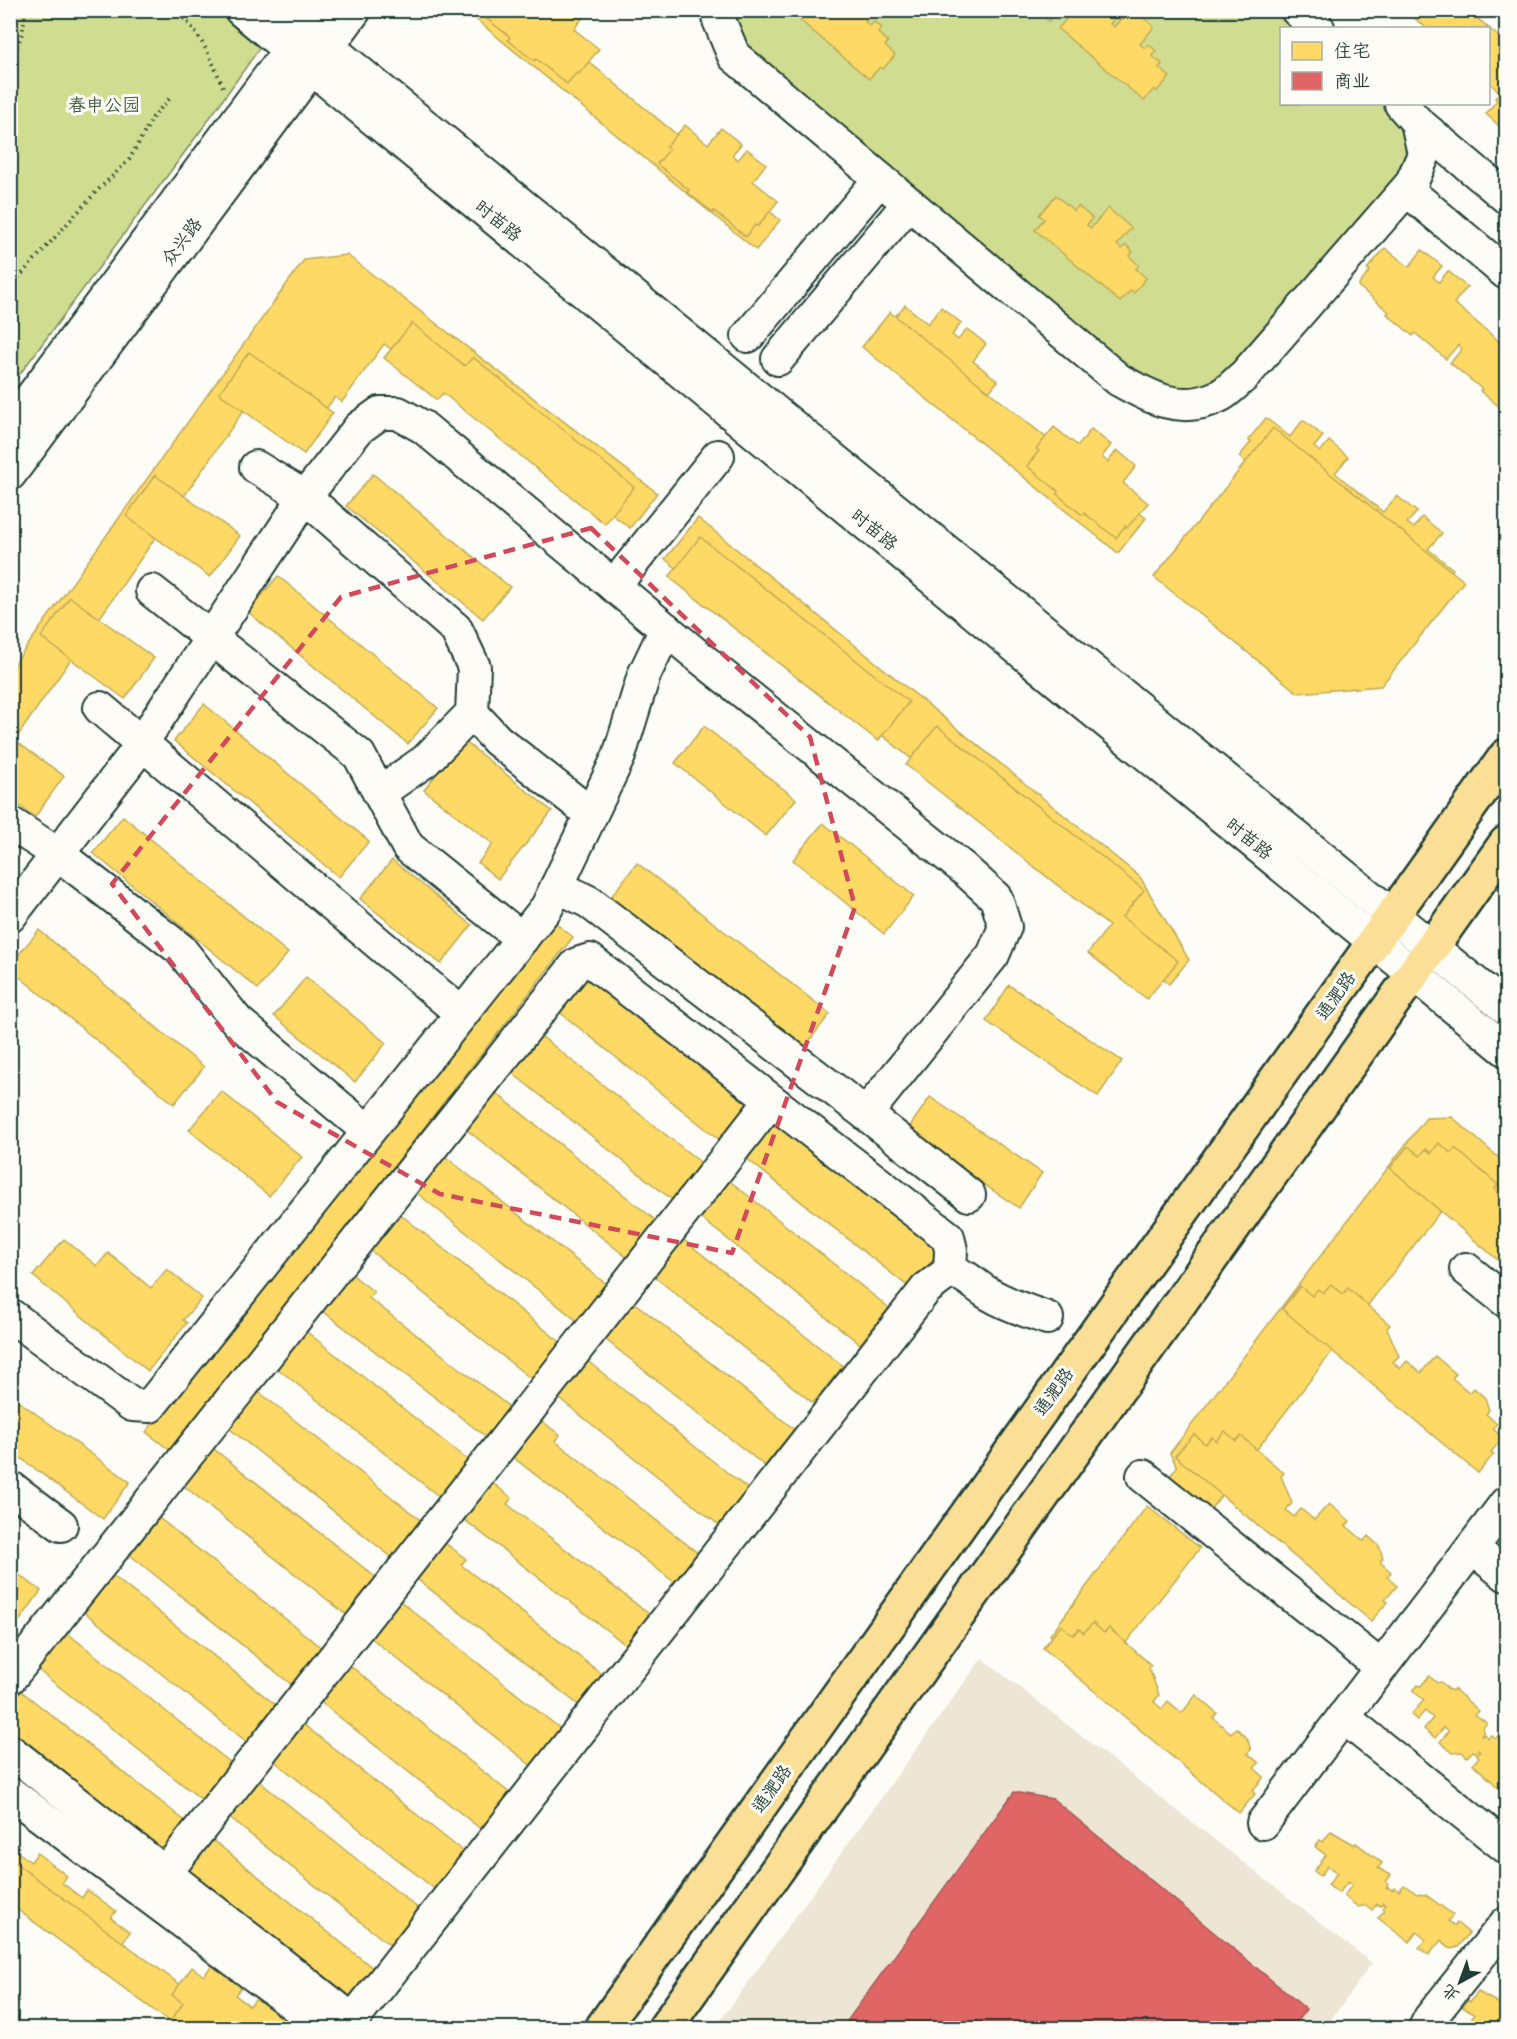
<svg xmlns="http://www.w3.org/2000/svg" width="1517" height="2039" font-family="'Balsamiq Sans','LXGW WenKai TC',sans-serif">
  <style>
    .built { fill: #eee6d4 }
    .green { fill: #d0dd90; stroke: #788d62; stroke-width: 1.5 }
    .homes { fill: #ffd966; stroke: #bcaa57; stroke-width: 1.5 }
    .shops { fill: #e06666; stroke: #a65a57; stroke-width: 1.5 }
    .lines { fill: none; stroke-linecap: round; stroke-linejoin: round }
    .minor-casing { stroke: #1f3d34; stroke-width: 36 }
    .major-casing { stroke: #1f3d34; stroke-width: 38 }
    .path { stroke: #1f3d34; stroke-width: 4; stroke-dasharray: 1.5 4.5; stroke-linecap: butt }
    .minor { stroke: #fdfcf7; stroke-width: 32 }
    .major { stroke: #fbdf96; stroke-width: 33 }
    .marked { fill: none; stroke: #d1495b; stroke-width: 4.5; stroke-dasharray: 12 8; stroke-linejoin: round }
    .labels { text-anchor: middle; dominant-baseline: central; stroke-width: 6; stroke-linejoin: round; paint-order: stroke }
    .park-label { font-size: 18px; fill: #425d46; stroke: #fdfcf7 }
    .street-label { font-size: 18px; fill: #1f3d34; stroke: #fdfcf7 }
  </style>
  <rect width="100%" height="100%" fill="#fdfcf7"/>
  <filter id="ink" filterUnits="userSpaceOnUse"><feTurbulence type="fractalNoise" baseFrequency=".0167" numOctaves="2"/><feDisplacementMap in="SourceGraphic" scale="12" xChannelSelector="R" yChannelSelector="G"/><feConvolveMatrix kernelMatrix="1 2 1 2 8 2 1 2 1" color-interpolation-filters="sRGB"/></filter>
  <g filter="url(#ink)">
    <path class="built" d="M982,1658L1372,1963L1325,2028H715Z"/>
    <g class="green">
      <path d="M11,11H286L199,133L11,386Z"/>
      <path d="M725,11H1288L1308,28H1282V104H1392L1416,157L1215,392L1162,395L742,53Z"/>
    </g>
    <g class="homes">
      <path d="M469,10H526L780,220L756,250L467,12Z"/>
      <path d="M479,10H585L587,12L574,29L599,49L579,74L577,72L567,84L536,59L534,61L508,40L510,37L478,12Z"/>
      <path d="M788,10H875L865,22L870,26L874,22L882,28L878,33L888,42L885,46L895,55L883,69L880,67L869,79Z"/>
      <path d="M1037,10H1108L1116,17L1110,24L1114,27L1129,10H1135L1154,27L1140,44L1145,48L1149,44L1156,51L1152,56L1162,64L1159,68L1170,77L1157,91L1154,89L1144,101L1058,29L1067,18L1058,11L1049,21Z"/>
      <path d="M1405,10H1468L1506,43V97L1488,82V28H1426Z"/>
      <path d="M1506,84V132L1486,114L1497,100L1495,98Z"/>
      <path d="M685,125L708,144L721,128L741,144L732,155L738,160L747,149L766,164L753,181L778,201L758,226L755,225L746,237L714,211L713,213L687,192L689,190L657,164L669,150L666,147Z"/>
      <path d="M1056,195L1074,211L1078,206L1092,218L1087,225L1091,228L1108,208L1131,228L1117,245L1122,249L1126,245L1133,252L1129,256L1139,265L1136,269L1146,278L1134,293L1131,290L1120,302L1035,230L1044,219L1039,215Z"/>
      <path d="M1385,248L1409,267L1422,250L1442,266L1433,277L1439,282L1448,271L1467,287L1454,303L1501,343L1506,337V412L1480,391L1482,389L1450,363L1462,349L1458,345L1446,359L1415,333L1413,336L1387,314L1389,312L1358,286L1370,271L1367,269Z"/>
      <path d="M347,255L657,493L630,528L384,344L342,402L335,397L325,410L271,371L10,747V670L304,260Z"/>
      <path d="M905,305L928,324L941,307L961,323L952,335L958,340L967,329L986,344L973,361L998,381L977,406L975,404L966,417L934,391L932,393L906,372L908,370L877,344L889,329L886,327Z"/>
      <path d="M890,312L1146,518L1118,553L862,347Z"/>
      <path d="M412,323L465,366L473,357L634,487L605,524L443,393L437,400L384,358Z"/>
      <path d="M249,352L333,413L304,454L219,393Z"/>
      <path d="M1266,418L1290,437L1303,420L1323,436L1314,447L1320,452L1329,441L1348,457L1335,473L1383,512L1397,496L1417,512L1407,523L1414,528L1422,517L1442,533L1428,549L1453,569L1433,594L1431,593L1421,605L1362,561L1364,558L1332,533L1344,518L1340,514L1328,529L1269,485L1271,482L1239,457L1251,442L1248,440Z"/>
      <path d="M1054,427L1078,446L1091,429L1111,445L1102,457L1108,462L1117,450L1136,466L1123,483L1148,503L1127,528L1125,526L1116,538L1084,513L1082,515L1057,494L1058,491L1027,466L1039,451L1036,449Z"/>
      <path d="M1273,428L1464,581L1381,686L1298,693L1154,577Z"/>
      <path d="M373,474L510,587L483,619L346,506Z"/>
      <path d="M155,475L240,536L210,577L126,516Z"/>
      <path d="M698,518L1140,877L1189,960L1169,984L1112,938L1120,928L665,559Z"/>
      <path d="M700,537L909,702L878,741L669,577Z"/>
      <path d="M278,576L438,708L408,744L248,612Z"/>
      <path d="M70,597L154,658L125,699L41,637Z"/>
      <path d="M204,704L369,841L339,877L174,741Z"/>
      <path d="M704,726L796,799L766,836L675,763Z"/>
      <path d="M937,726L1144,890L1122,917L1178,961L1147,999L1088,953L1109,926L906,765Z"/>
      <path d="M10,737L64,776L35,817L10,799Z"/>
      <path d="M463,740L552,811L498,879L478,863L493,844L424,790Z"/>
      <path d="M123,816L288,953L258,989L93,853Z"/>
      <path d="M823,823L914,896L884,934L793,860Z"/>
      <path d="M392,860L472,925L441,964L360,899Z"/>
      <path d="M637,863L830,1014L803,1049L610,898Z"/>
      <path d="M548,917L573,937L171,1451L146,1432Z"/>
      <path d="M39,930L204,1067L174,1104L10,969V965Z"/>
      <path d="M587,974L755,1108L726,1145L558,1011Z"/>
      <path d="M306,977L386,1043L355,1082L274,1016Z"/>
      <path d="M1009,985L1122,1061L1098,1096L986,1021Z"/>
      <path d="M536,1032L704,1165L675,1202L507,1069Z"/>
      <path d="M491,1089L659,1223L629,1259L462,1126Z"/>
      <path d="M221,1091L302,1157L269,1196L189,1130Z"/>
      <path d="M930,1097L1042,1173L1019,1208L906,1132Z"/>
      <path d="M1452,1117L1506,1164V1236L1455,1192L1210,1510L1170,1476L1177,1467L1170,1453L1426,1118Z"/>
      <path d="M772,1118L939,1252L910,1288L742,1155Z"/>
      <path d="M1439,1143L1451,1153L1455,1148L1498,1185L1495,1188L1506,1215L1500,1222L1506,1227V1267L1390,1168L1408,1146L1420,1156L1426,1149L1431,1153Z"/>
      <path d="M442,1154L610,1287L581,1324L413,1190Z"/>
      <path d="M721,1174L889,1308L860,1344L692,1211Z"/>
      <path d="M396,1211L564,1345L535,1382L367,1248Z"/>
      <path d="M675,1233L843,1366L813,1403L646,1270Z"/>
      <path d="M64,1239L97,1266L108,1253L151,1288L167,1269L202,1298L183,1320L187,1323L148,1371L33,1276Z"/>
      <path d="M344,1268L374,1292L369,1298L512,1409L489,1439L315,1305Z"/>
      <path d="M1331,1284L1343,1294L1348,1288L1390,1325L1387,1328L1399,1356L1393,1362L1400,1369L1407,1361L1421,1373L1435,1356L1456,1374L1452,1378L1470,1393L1474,1388L1485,1398L1489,1410L1486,1414L1497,1424L1493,1429L1503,1438L1491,1452L1494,1454L1478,1473L1282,1309L1300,1286L1312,1296L1318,1289L1323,1293Z"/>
      <path d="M626,1296L794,1429L765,1466L597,1333Z"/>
      <path d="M302,1328L470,1462L441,1498L273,1365Z"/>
      <path d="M580,1355L748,1489L719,1525L551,1392Z"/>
      <path d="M255,1389L423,1522L394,1559L226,1426Z"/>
      <path d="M10,1395L130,1482L103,1519L10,1450Z"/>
      <path d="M530,1412L560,1435L555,1441L698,1553L674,1582L501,1448Z"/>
      <path d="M1225,1431L1236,1441L1241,1436L1284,1473L1281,1476L1292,1503L1286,1510L1294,1517L1301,1509L1314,1520L1329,1504L1350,1521L1346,1526L1364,1541L1368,1536L1379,1546L1383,1558L1380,1562L1391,1572L1387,1577L1397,1586L1385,1600L1388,1602L1371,1621L1175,1456L1194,1434L1205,1444L1212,1437L1216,1441Z"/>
      <path d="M210,1446L378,1579L348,1616L180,1483Z"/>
      <path d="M481,1474L512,1498L507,1504L650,1615L626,1645L453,1511Z"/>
      <path d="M1147,1506L1200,1548L1100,1676L1050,1635Z"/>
      <path d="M159,1518L327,1652L297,1689L130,1555Z"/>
      <path d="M436,1536L466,1559L461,1565L604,1676L580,1706L408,1572Z"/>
      <path d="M10,1568L41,1591L15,1627L10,1624Z"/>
      <path d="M113,1576L281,1709L252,1746L84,1612Z"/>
      <path d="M395,1597L562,1730L533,1767L365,1633Z"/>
      <path d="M1093,1623L1104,1633L1109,1628L1151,1665L1149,1668L1159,1695L1154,1702L1162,1709L1168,1701L1182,1713L1196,1695L1217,1713L1213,1718L1231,1733L1236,1728L1247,1738L1251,1750L1247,1753L1259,1763L1254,1768L1264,1777L1252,1791L1255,1794L1239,1813L1043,1648L1061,1625L1073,1635L1079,1629L1084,1633Z"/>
      <path d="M67,1633L235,1766L206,1803L38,1670Z"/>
      <path d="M343,1660L511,1794L482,1830L314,1697Z"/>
      <path d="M1429,1676L1437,1683L1441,1682L1448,1689L1452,1691L1454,1689L1479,1711L1475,1715L1487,1723L1482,1729L1484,1731L1481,1735L1482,1736L1484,1734L1488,1738L1491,1735L1495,1739L1501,1733L1506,1738V1786L1502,1791L1473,1764L1479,1757L1477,1755L1480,1752L1478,1750L1476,1753L1473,1751L1467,1757L1462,1752L1453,1753L1440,1742L1449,1731L1444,1727L1435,1738L1424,1729L1433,1718L1425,1711L1417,1720L1411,1715L1424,1700L1413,1691L1418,1685L1421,1686Z"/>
      <path d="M21,1691L189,1824L160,1861L10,1742V1704Z"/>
      <path d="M298,1720L465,1853L436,1890L268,1756Z"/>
      <path d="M251,1775L419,1909L390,1945L222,1812Z"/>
      <path d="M1331,1831L1355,1845L1356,1843L1382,1863L1378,1868L1391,1875L1386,1882L1388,1884L1386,1889L1388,1887L1392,1890L1395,1888L1399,1891L1404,1885L1417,1894L1426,1895L1453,1915L1448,1921L1455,1926L1457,1923L1469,1933L1458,1947L1451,1949L1441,1940L1429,1955L1419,1948L1426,1940L1417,1932L1409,1942L1378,1918L1385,1910L1383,1908L1385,1905L1383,1903L1381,1906L1377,1904L1372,1910L1366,1905L1358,1907L1344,1896L1352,1885L1348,1882L1339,1893L1328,1885L1337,1873L1328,1866L1320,1876L1314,1871L1326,1855L1315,1847L1320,1840L1323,1842Z"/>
      <path d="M205,1834L373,1968L344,2004L176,1871Z"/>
      <path d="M10,1846L31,1862L37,1853L67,1876L62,1883L82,1898L87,1890L116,1911L111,1918L130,1932L107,1962L98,1955L93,1963L10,1901Z"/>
      <path d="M10,1859L239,2028H178L10,1904Z"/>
      <path d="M214,1962L244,1984L235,1995L250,2006L256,1998L290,2023L286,2028H183L171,2020L183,2003L172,1995L192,1967L204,1976Z"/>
      <path d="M1478,1992L1498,2003L1502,2005L1504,2002L1506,2005V2028H1479L1475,2026L1474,2028H1464L1474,2015L1463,2007L1468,2000L1470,2002Z"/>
    </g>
    <path class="shops" d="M1014,1792L1053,1799L1306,2009L1292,2028H842Z"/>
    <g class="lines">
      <g class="minor-casing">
        <g id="minor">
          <path d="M241,10L1506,1050"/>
          <path d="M283,10L1506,1008"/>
          <path d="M717,10L719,20L734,56L1119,380C1152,398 1180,414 1217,397C1227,393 1235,383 1244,376L1411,184L1424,154L1417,122L1401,104"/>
          <path d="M1297,10L1318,28"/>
          <path d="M1417,122L1506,197"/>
          <path d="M1407,190L1506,273"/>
          <path d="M748,336L880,179"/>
          <path d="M778,359L909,203"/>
          <path d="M10,426L319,10"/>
          <path d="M256,467L305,497L456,629L474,667L472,713L425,761L379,793"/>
          <path d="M10,474L355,10"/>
          <path d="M614,586L718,456"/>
          <path d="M152,591L359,755L408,847L522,939"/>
          <path d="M100,708L462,1014"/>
          <path d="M472,713L497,740L591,814"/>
          <path d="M10,823L58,854L180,949L237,1021L368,1131"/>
          <path d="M557,886L589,902L866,1114L969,1195"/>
          <path d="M10,916L131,759L305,497L359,428L380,413H398L423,427L697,655L964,869L996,898L1005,927L993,955L866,1114"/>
          <path d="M1466,1269L1506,1301"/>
          <path d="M950,1271C968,1276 972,1283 986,1292C1005,1304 1027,1311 1047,1318"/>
          <path d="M10,1315L132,1405L150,1406L547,907L619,756L644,675L666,629"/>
          <path d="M1143,1476L1381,1667"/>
          <path d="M10,1487L61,1525"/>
          <path d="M1472,1548L1506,1575"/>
          <path d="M10,1678L577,964L590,960L948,1237L951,1250L950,1271"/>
          <path d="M1343,1717L1506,1847"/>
          <path d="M10,1751L346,2015L356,2016L926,1289L950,1271"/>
          <path d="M10,1793L325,2028"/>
          <path d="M1263,1823L1506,1503"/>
          <path d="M167,1871L770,1102"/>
          <path d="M1425,2028L1430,2018L1506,1923"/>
        </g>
      </g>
      <g class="major-casing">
        <g id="major">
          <path d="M602,2028L1506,756"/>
          <path d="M665,2028L1506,843"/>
        </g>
      </g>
      <g class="path">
        <path d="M175,10C200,31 211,58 223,87L221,90"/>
        <path d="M10,63L22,34L26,10"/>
        <path d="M10,287L96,192L129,160L153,117L170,98"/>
      </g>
      <use href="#minor" class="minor"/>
      <use href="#major" class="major"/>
    </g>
  </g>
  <path class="marked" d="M591,528L810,737L855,907L732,1253L440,1194L277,1102L112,884L341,597Z"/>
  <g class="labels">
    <g class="park-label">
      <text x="104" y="105">春申公园</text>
    </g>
    <g class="street-label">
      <text transform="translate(498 221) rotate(39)">时苗路</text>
      <text transform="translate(182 242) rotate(-53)">众兴路</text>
      <text transform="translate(874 530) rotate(39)">时苗路</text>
      <text transform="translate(1249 839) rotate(39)">时苗路</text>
      <text transform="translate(1336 996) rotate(-55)">通淝路</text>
      <text transform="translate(1054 1392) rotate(-55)">通淝路</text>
      <text transform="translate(772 1789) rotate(-55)">通淝路</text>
    </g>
  </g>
  <rect width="1517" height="2039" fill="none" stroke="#fdfcf7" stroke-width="36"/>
  <rect x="18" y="18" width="1481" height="2003" fill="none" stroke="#1f3d34" stroke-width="2" filter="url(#ink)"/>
  <rect x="1280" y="27" width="210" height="78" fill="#fdfcf7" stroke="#a4b0a9" stroke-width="1.5"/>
  <rect x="1292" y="42" width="30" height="18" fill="#ffd966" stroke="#a4b0a9" stroke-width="1.5"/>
  <text x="1334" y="57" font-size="18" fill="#1f3d34">住宅</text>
  <rect x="1292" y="72" width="30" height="18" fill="#e06666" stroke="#a4b0a9" stroke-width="1.5"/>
  <text x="1334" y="87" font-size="18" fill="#1f3d34">商业</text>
  <g transform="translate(1460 1982) rotate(221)" stroke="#fdfcf7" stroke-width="4.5" paint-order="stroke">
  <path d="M0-4.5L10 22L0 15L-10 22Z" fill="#1f3d34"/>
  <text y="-9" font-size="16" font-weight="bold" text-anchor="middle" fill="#1f3d34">北</text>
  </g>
</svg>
